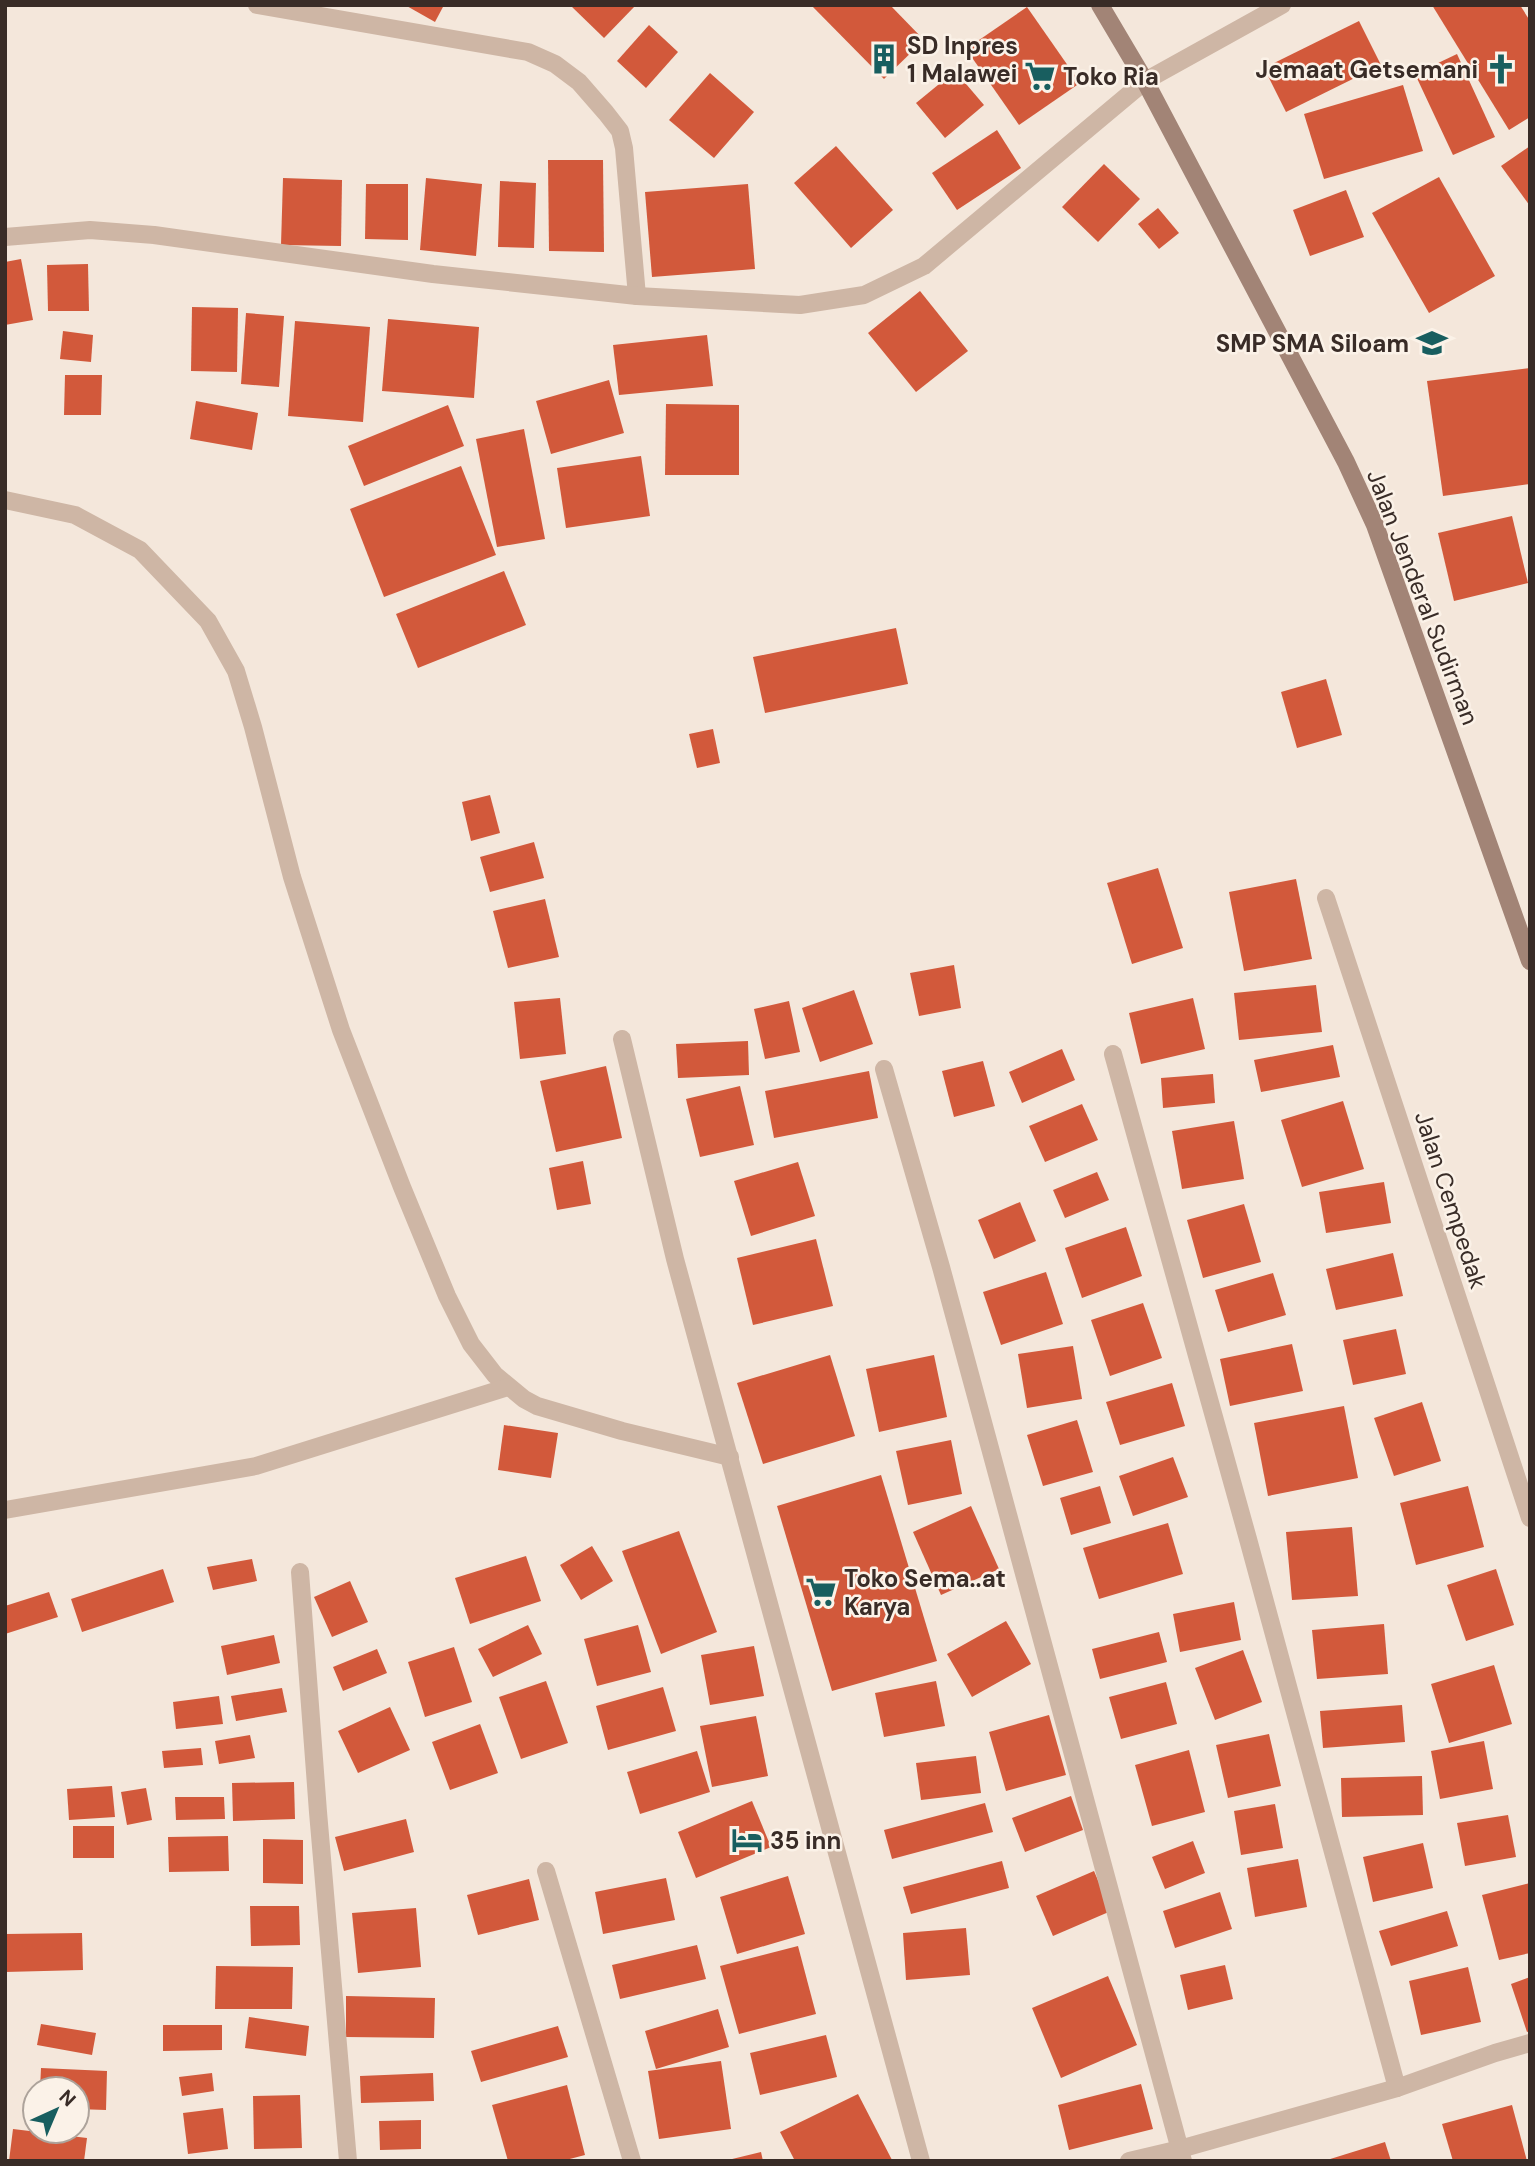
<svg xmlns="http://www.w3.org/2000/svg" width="1535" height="2166" font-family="'DM Sans',sans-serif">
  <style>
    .building { fill: #d2593b }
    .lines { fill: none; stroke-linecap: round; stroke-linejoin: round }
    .lane { stroke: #ceb6a5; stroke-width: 18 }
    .street { stroke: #ceb6a5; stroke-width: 18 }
    .secondary { stroke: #a28476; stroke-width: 18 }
    .labels { text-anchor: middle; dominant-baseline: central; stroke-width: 5; stroke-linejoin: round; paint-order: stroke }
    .poi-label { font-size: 24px; font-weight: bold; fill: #392c27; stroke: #fbf2e8; text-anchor: start }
    .street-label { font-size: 24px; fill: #392c27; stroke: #fbf2e8 }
  </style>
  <rect width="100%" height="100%" fill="#f4e7db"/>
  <g class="building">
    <path d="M405,5H444L435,22Z"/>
    <path d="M570,5H636L604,38Z"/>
    <path d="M811,5H890L924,40L884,79Z"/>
    <path d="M1432,5H1520L1530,21V117L1509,130Z"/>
    <path d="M1027,7L1080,83L1019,125L966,49Z"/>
    <path d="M1359,21L1381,65L1286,112L1264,68Z"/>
    <path d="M649,25L678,52L646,88L617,61Z"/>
    <path d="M1457,54L1495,137L1453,155L1415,74Z"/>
    <path d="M955,71L984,105L945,138L916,103Z"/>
    <path d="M710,73L754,112L714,158L669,120Z"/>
    <path d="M1403,85L1423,151L1324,179L1304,114Z"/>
    <path d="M997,130L1021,168L957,210L932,173Z"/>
    <path d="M836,146L893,210L851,248L794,183Z"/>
    <path d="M1530,146V206L1501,166Z"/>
    <path d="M548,160H603L604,252L549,251Z"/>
    <path d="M1104,164L1140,199L1098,242L1062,207Z"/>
    <path d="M1439,177L1495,276L1429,313L1372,213Z"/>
    <path d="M283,178L342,180L341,246L281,245Z"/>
    <path d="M426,178L482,184L476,256L420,250Z"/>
    <path d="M500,181L536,183L534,248L498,247Z"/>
    <path d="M366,184H408V240L365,239Z"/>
    <path d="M748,184L755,269L652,277L645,192Z"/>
    <path d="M1346,190L1364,237L1310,256L1293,210Z"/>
    <path d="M1158,208L1179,233L1159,249L1138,224Z"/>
    <path d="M21,259L33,320L5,325V262Z"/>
    <path d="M88,264L89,311H48L47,265Z"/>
    <path d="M920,291L968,351L916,392L868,333Z"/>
    <path d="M192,307L238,308L237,372L191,371Z"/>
    <path d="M246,313L284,316L279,387L241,384Z"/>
    <path d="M388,319L479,327L474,398L382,391Z"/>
    <path d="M295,321L370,327L363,422L288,416Z"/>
    <path d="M63,331L93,335L91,362L60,359Z"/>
    <path d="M707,335L713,386L619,395L613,345Z"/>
    <path d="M1530,368V484L1443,496L1427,381Z"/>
    <path d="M65,375H102L101,415H64Z"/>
    <path d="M609,380L624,433L551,454L536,401Z"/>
    <path d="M196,401L258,413L252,450L190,439Z"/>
    <path d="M666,404L739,405V475H665Z"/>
    <path d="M448,405L464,446L364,486L348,446Z"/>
    <path d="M524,429L545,539L497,547L476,439Z"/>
    <path d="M641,456L650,516L566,528L557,468Z"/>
    <path d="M461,466L496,555L384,597L350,509Z"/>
    <path d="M1512,516L1528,583L1454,601L1438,533Z"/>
    <path d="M504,571L526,625L418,668L396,614Z"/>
    <path d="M896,628L908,684L765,713L753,657Z"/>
    <path d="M1326,679L1342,735L1297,748L1281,692Z"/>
    <path d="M713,729L720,763L697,768L689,734Z"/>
    <path d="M490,795L500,833L471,841L462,802Z"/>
    <path d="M534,842L544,878L490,892L480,857Z"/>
    <path d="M1158,868L1183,948L1132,964L1107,883Z"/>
    <path d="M1296,879L1312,959L1244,971L1229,892Z"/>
    <path d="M545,899L559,957L508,968L493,911Z"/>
    <path d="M954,965L961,1008L919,1016L910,973Z"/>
    <path d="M1316,985L1322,1032L1239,1040L1234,993Z"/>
    <path d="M854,990L873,1044L820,1062L802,1008Z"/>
    <path d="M560,998L566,1054L520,1059L514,1002Z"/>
    <path d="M1193,998L1205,1049L1141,1064L1129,1013Z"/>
    <path d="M789,1001L800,1052L765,1059L754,1009Z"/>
    <path d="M748,1041L749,1075L678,1078L676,1044Z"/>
    <path d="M1333,1045L1340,1077L1261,1092L1254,1060Z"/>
    <path d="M1062,1049L1075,1080L1022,1103L1009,1072Z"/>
    <path d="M983,1061L995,1106L954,1117L942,1071Z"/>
    <path d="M606,1066L622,1138L556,1152L540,1081Z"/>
    <path d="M869,1071L878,1118L774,1138L765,1091Z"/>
    <path d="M1213,1074L1215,1103L1163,1108L1161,1078Z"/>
    <path d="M740,1086L754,1145L700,1157L686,1099Z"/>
    <path d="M1343,1101L1364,1169L1302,1187L1281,1120Z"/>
    <path d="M1082,1104L1098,1140L1045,1162L1029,1126Z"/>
    <path d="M1234,1121L1244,1179L1182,1189L1172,1131Z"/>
    <path d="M583,1161L591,1204L557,1210L549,1168Z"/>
    <path d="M798,1162L815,1216L751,1236L734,1181Z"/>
    <path d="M1097,1172L1109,1200L1065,1218L1053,1190Z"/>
    <path d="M1384,1182L1391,1223L1326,1233L1319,1192Z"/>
    <path d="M1020,1202L1036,1241L994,1259L978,1220Z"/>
    <path d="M1244,1204L1261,1262L1203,1278L1187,1220Z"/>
    <path d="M1126,1227L1142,1276L1082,1298L1065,1248Z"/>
    <path d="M816,1239L833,1306L753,1325L737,1258Z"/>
    <path d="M1393,1253L1403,1296L1336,1310L1326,1269Z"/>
    <path d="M1046,1272L1063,1324L1001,1345L983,1292Z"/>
    <path d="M1273,1273L1286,1315L1228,1332L1215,1290Z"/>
    <path d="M1143,1303L1162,1358L1110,1376L1091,1320Z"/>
    <path d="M1396,1329L1406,1374L1353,1385L1343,1340Z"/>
    <path d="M1292,1344L1303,1391L1230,1406L1220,1359Z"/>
    <path d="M1073,1346L1082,1399L1027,1408L1018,1354Z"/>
    <path d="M830,1355L855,1436L763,1464L737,1383Z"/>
    <path d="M934,1355L947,1417L879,1432L866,1369Z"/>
    <path d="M1172,1383L1185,1426L1120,1445L1106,1402Z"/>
    <path d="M1422,1402L1441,1461L1394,1476L1374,1418Z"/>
    <path d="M1344,1406L1358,1478L1268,1496L1254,1423Z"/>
    <path d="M1077,1420L1093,1472L1043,1486L1027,1435Z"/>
    <path d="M504,1425L558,1433L551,1478L498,1470Z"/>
    <path d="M951,1440L962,1494L908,1505L896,1451Z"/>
    <path d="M1173,1457L1188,1497L1133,1516L1119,1476Z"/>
    <path d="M881,1475L937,1661L832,1691L777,1506Z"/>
    <path d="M1100,1486L1111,1523L1071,1535L1060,1498Z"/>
    <path d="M1468,1486L1484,1547L1416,1565L1400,1503Z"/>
    <path d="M971,1506L999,1569L941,1595L913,1532Z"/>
    <path d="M1168,1523L1183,1574L1099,1599L1083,1548Z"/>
    <path d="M1352,1527L1358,1596L1292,1600L1286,1532Z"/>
    <path d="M679,1531L717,1632L661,1654L622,1551Z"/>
    <path d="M592,1546L613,1581L581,1600L560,1565Z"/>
    <path d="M526,1556L541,1601L470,1624L455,1578Z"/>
    <path d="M252,1559L257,1581L213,1590L207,1567Z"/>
    <path d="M163,1569L174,1602L82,1632L71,1599Z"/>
    <path d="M1496,1569L1514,1625L1466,1641L1447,1585Z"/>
    <path d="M350,1581L368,1622L332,1637L314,1597Z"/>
    <path d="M49,1592L58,1617L5,1634V1606Z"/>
    <path d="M1234,1602L1241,1640L1180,1652L1173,1614Z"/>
    <path d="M1006,1621L1031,1664L972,1697L947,1654Z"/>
    <path d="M1384,1624L1388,1674L1317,1679L1312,1630Z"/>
    <path d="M528,1625L542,1654L493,1677L478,1649Z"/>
    <path d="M638,1625L651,1672L597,1686L584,1639Z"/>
    <path d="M1159,1632L1167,1662L1100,1679L1092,1649Z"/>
    <path d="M274,1635L280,1663L227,1675L221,1646Z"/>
    <path d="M754,1646L764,1696L710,1705L701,1655Z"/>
    <path d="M454,1647L472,1702L425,1717L408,1662Z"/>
    <path d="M377,1649L387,1673L343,1691L333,1667Z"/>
    <path d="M1243,1650L1262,1702L1215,1720L1195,1668Z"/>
    <path d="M1494,1665L1512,1724L1449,1743L1431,1684Z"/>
    <path d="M546,1681L568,1743L521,1759L499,1697Z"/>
    <path d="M936,1681L945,1726L884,1737L875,1693Z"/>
    <path d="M1166,1682L1177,1724L1121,1739L1109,1697Z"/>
    <path d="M663,1687L676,1731L608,1750L596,1706Z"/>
    <path d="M282,1688L287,1712L236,1721L231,1696Z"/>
    <path d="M219,1696L223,1724L176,1729L173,1702Z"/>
    <path d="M1402,1705L1405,1742L1323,1748L1320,1711Z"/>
    <path d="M390,1707L410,1750L358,1773L338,1731Z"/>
    <path d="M1049,1715L1066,1775L1006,1791L989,1732Z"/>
    <path d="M756,1716L768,1776L712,1787L700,1726Z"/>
    <path d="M480,1724L498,1773L450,1790L432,1742Z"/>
    <path d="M1269,1734L1281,1786L1228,1798L1216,1745Z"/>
    <path d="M250,1735L255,1758L219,1764L215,1741Z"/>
    <path d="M1484,1741L1493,1789L1440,1799L1431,1751Z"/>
    <path d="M201,1748L203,1765L164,1768L162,1751Z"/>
    <path d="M1189,1750L1205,1812L1152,1826L1135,1765Z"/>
    <path d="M697,1751L710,1792L640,1814L627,1772Z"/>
    <path d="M976,1756L981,1793L921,1800L916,1763Z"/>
    <path d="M1422,1776L1423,1815L1342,1817L1341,1778Z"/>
    <path d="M294,1782L295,1819L233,1821L232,1783Z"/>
    <path d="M112,1786L115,1817L69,1820L67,1789Z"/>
    <path d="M146,1788L152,1820L127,1825L121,1792Z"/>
    <path d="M1071,1796L1083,1830L1025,1852L1012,1818Z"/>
    <path d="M175,1797H224L225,1819L176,1820Z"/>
    <path d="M752,1801L771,1847L696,1878L678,1832Z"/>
    <path d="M985,1803L993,1832L892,1859L884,1830Z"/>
    <path d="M1275,1804L1283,1848L1241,1855L1234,1811Z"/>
    <path d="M1508,1815L1516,1857L1465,1866L1457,1823Z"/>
    <path d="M406,1819L414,1852L344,1871L335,1837Z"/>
    <rect x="73" y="1826" width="41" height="32"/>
    <path d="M228,1836L229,1871L169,1872L168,1837Z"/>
    <path d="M263,1839L303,1840V1884L263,1883Z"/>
    <path d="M1193,1841L1205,1873L1165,1889L1152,1857Z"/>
    <path d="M1423,1843L1433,1888L1373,1902L1363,1857Z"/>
    <path d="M1298,1859L1307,1907L1255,1917L1247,1868Z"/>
    <path d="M1002,1861L1009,1888L911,1914L903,1887Z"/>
    <path d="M1094,1871L1111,1911L1053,1936L1036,1896Z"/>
    <path d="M788,1876L805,1934L737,1954L720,1897Z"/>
    <path d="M666,1878L675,1920L603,1934L595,1892Z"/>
    <path d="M529,1879L539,1920L478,1935L467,1895Z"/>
    <path d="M1530,1883V1953L1499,1960L1482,1895Z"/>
    <path d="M1220,1892L1232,1929L1175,1948L1163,1911Z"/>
    <path d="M250,1906H299L300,1945L251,1946Z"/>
    <path d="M416,1908L421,1967L358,1973L352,1913Z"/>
    <path d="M1447,1911L1458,1946L1391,1966L1379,1931Z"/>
    <path d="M966,1928L970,1975L906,1980L903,1933Z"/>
    <path d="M82,1933L83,1970L5,1972V1934Z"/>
    <path d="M697,1945L706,1979L620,1999L612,1965Z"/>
    <path d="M798,1946L816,2014L739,2034L720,1966Z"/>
    <path d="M1225,1965L1233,1999L1188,2010L1180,1975Z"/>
    <path d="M216,1966L293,1967L292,2009H215Z"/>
    <path d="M1468,1967L1481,2022L1421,2035L1409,1981Z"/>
    <path d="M1108,1976L1137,2045L1061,2078L1032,2008Z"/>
    <path d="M1530,1977V2031L1527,2032L1511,1984Z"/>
    <path d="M346,1996L435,1998L434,2038L346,2037Z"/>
    <path d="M718,2009L729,2047L656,2069L645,2031Z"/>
    <path d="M249,2017L309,2026L306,2056L245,2048Z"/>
    <path d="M41,2024L96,2033L92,2055L37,2045Z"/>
    <path d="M163,2025H222V2050L163,2051Z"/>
    <path d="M558,2026L568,2057L481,2082L471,2051Z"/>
    <path d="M826,2035L837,2077L760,2095L750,2053Z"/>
    <path d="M721,2061L731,2129L659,2139L648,2071Z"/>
    <path d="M41,2068L107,2071L106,2110L77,2109V2089H40Z"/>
    <path d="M212,2073L214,2091L182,2096L179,2077Z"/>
    <path d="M433,2073L434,2101L361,2103L360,2076Z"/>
    <path d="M1141,2084L1153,2129L1069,2150L1058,2105Z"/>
    <path d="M567,2085L585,2155L562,2161H508L492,2105Z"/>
    <path d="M858,2094L892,2160L795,2161L780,2132Z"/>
    <path d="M300,2095L302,2148L254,2149L253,2096Z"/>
    <path d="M1512,2105L1527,2161H1453L1442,2124Z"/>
    <path d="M223,2108L228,2149L188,2154L183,2113Z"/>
    <path d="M421,2120V2149L380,2150L379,2121Z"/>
    <path d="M13,2129L87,2138L84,2161H9Z"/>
    <path d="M1385,2142L1391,2161H1327V2160Z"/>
    <path d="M761,2152L763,2161H728V2160Z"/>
  </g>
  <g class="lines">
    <g class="lane">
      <path d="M5,500L75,515L140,550L208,621L236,671L253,727L292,877L341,1030L402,1187L447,1296L471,1344L495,1375L524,1399L537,1406L622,1431L730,1457"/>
      <path d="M5,1510L256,1466L508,1387"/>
    </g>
    <g class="street">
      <path d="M257,5L528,52L555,64L579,82L606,113L620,131L624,148L637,296"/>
      <path d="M5,237L90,230L154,235L433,274L637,296L800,305L864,295L924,266L1145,81L1282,5"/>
      <path d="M1326,898L1530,1518"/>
      <path d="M622,1039L675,1259L921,2161"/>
      <path d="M1113,1054L1248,1539L1397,2088"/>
      <path d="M884,1069L941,1267L1183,2161"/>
      <path d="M300,1572L318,1812L348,2161"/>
      <path d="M546,1871L632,2161"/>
      <path d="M1129,2161L1180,2149L1397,2088L1495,2053L1530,2043"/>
    </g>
    <path class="secondary" d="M1100,5L1145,81L1346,462L1375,525L1530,961"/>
  </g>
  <defs>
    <g id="building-bare" transform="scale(2.415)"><path d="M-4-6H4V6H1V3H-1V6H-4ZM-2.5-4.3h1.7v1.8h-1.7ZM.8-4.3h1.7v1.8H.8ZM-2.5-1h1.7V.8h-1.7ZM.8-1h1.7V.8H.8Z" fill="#185e5f" stroke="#fbf2e8" stroke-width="2.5" paint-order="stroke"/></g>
    <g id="church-bare" transform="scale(2.415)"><path d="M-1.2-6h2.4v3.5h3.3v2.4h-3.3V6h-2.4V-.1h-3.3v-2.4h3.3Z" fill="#185e5f" stroke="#fbf2e8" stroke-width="2.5" paint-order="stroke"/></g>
    <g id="supermarket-bare" transform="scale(2.415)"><path d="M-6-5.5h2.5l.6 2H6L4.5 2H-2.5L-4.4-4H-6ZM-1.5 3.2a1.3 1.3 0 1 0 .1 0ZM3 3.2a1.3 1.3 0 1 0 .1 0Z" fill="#185e5f" stroke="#fbf2e8" stroke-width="2.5" paint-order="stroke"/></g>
    <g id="school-bare" transform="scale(2.415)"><path d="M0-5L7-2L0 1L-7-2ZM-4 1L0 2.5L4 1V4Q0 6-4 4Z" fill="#185e5f" stroke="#fbf2e8" stroke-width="2.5" paint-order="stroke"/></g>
    <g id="hotel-bare" transform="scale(2.415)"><path d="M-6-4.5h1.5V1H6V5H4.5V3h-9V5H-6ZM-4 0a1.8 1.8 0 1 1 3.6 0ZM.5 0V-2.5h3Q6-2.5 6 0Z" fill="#185e5f" stroke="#fbf2e8" stroke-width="2.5" paint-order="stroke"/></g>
  </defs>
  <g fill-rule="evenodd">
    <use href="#building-bare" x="884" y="59"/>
    <use href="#church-bare" x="1501" y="69"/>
    <use href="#supermarket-bare" x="1040" y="76"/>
    <use href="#school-bare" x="1432" y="343"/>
    <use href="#supermarket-bare" x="821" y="1592"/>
    <use href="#hotel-bare" x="747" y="1840"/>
  </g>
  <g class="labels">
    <g class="poi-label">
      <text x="907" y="45">SD Inpres<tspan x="907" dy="28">1 Malawei</tspan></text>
      <text x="1478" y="69" text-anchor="end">Jemaat Getsemani</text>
      <text x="1063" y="76">Toko Ria</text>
      <text x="1409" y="343" text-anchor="end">SMP SMA Siloam</text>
      <text x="844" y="1578">Toko Sema..at<tspan x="844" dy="28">Karya</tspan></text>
      <text x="770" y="1840">35 inn</text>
    </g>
    <g class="street-label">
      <text transform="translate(1423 597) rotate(69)">Jalan Jenderal Sudirman</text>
      <text transform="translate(1451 1200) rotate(72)">Jalan Cempedak</text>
    </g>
  </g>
  <rect width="1535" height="2166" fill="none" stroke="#392c27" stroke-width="14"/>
  <g transform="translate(56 2110) rotate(44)"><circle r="33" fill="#fbf2e8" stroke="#ada39b" stroke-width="2"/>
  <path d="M0-5L12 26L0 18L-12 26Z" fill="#185e5f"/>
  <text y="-10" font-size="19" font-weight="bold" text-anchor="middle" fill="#392c27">N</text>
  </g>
</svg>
